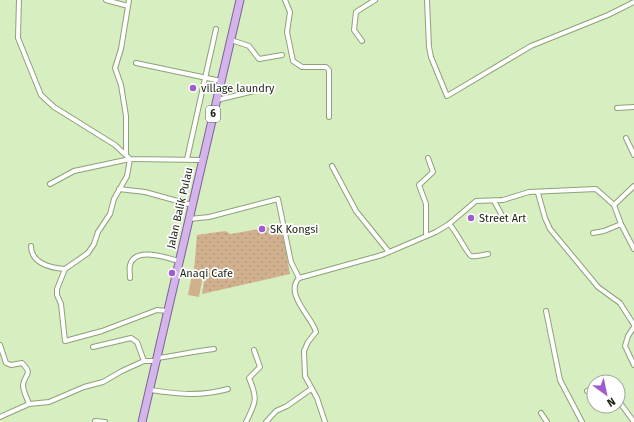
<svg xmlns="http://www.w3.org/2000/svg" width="634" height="422" font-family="'Fira Sans',sans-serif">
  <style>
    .grass { fill: url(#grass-dots) }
    .garden { fill: #d1b08d }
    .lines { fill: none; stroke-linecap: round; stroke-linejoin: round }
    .street-casing { stroke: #8da277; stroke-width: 6 }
    .primary-casing { stroke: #806197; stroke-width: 9 }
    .street { stroke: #fff; stroke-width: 4 }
    .primary { stroke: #d3b5eb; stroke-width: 7 }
    .poi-dot { fill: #9f5bd0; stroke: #fff; stroke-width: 1.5 }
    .labels { text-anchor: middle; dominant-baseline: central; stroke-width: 3.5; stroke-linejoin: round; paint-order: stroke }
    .shield { fill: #fff; stroke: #5f6559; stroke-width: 1 }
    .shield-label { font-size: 10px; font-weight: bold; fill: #1b2312 }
    .poi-label { font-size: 11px; fill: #1b2312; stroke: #fff; text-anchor: start }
    .street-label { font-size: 11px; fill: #1b2312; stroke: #fff }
  </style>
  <defs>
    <pattern id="grass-dots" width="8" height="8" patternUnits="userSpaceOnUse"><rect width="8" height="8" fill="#d1b08d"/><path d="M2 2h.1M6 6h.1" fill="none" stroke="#b39779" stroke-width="1.8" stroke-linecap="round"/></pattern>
  </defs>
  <rect width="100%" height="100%" fill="#d7eec0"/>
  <path class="grass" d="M281,225L290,274L202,294L205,273L194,270L197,235L225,231L231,234Z"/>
  <path class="garden" d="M192,274L203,276L199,297L188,295Z"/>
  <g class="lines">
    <g class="street-casing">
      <g id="street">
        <path d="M19,0L18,38L41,95L54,107L115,145L130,159L202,160"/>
        <path d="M106,0L128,6"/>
        <path d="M285,0L290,12L287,32L293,61L302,67H326L329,70V117"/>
        <path d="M427,0L429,47L431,57L447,96L531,46L608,15L634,2"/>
        <path d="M231,40L249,46L259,59L282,55"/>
        <path d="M362,41L354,30L356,12L375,0"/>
        <path d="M136,63L221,81"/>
        <path d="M217,100L254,91"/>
        <path d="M617,108L634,107"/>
        <path d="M626,138L634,155"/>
        <path d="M126,154V116L121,85L115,68L121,49L129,0"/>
        <path d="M187,159L216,29"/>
        <path d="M332,166L356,211L389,252"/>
        <path d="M50,184L74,171L130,159L127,176L114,199L110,214L98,232L94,244L88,253L65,269L57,289V295L61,304L65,341L102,331L157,310L168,311"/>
        <path d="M119,189L145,192L192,205"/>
        <path d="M538,193L545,218L550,229L598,287L620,303L634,325"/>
        <path d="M494,201L504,219"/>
        <path d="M614,205L634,186"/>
        <path d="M189,219L209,217L278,199L291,262L299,278"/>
        <path d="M449,224C455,229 468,255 471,256C475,257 483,255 488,254"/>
        <path d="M593,233L604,231L621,224"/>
        <path d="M426,236V204L419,185L433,172L428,158"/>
        <path d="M31,246C31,263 50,268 65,269"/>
        <path d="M130,278C130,274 129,269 130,265C135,246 167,258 179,261"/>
        <path d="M546,311L560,380L582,422"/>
        <path d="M634,327L628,336L625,346L634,365"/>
        <path d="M0,345L6,363L11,365L22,363C34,375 24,374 23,385C23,391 27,398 29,404"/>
        <path d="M93,347L131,338L137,342L144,361"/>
        <path d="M157,358C176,356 194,351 214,349"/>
        <path d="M149,390C178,394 199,397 228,389"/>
        <path d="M587,391L594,387"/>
        <path d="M618,400L634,422"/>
        <path d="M541,413L547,422"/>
        <path d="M0,417L29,404L49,402L84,387L103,382L122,371L144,361H156"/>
        <path d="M95,421L105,422"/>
        <path d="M246,422C256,402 258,399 249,378L260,367L254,350"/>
        <path d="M266,422L276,411L287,406L311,389"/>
        <path d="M325,422L317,398L305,376L304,351L308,342L316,332C312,317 284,294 299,278L382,255L436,232L449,224L476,201L503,200L529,192L596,189L614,205L621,224L634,249"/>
      </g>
    </g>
    <g class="primary-casing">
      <path id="primary" d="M142,422L240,0"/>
    </g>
    <use href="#street" class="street"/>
    <use href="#primary" class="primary"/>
  </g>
  <g class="poi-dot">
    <circle cx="193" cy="88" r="4"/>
    <circle cx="471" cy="218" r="4"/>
    <circle cx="262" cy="229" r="4"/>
    <circle cx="172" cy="273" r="4"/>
  </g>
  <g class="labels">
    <rect class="shield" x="206" y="106" width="14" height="16" rx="3"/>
    <g class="shield-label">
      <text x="213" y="114">6</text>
    </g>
    <g class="poi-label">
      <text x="201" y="88">village laundry</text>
      <text x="479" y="218">Street Art</text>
      <text x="270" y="229">SK Kongsi</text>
      <text x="180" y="273">Anaqi Cafe</text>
    </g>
    <g class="street-label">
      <text transform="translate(180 208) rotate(-77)">Jalan Balik Pulau</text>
    </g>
  </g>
  <g transform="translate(606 394) rotate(147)"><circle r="19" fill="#ffffff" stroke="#a4a7a0"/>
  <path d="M0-3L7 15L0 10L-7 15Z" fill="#9f5bd0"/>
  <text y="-6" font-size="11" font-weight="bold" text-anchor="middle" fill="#1b2312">N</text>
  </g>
</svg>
